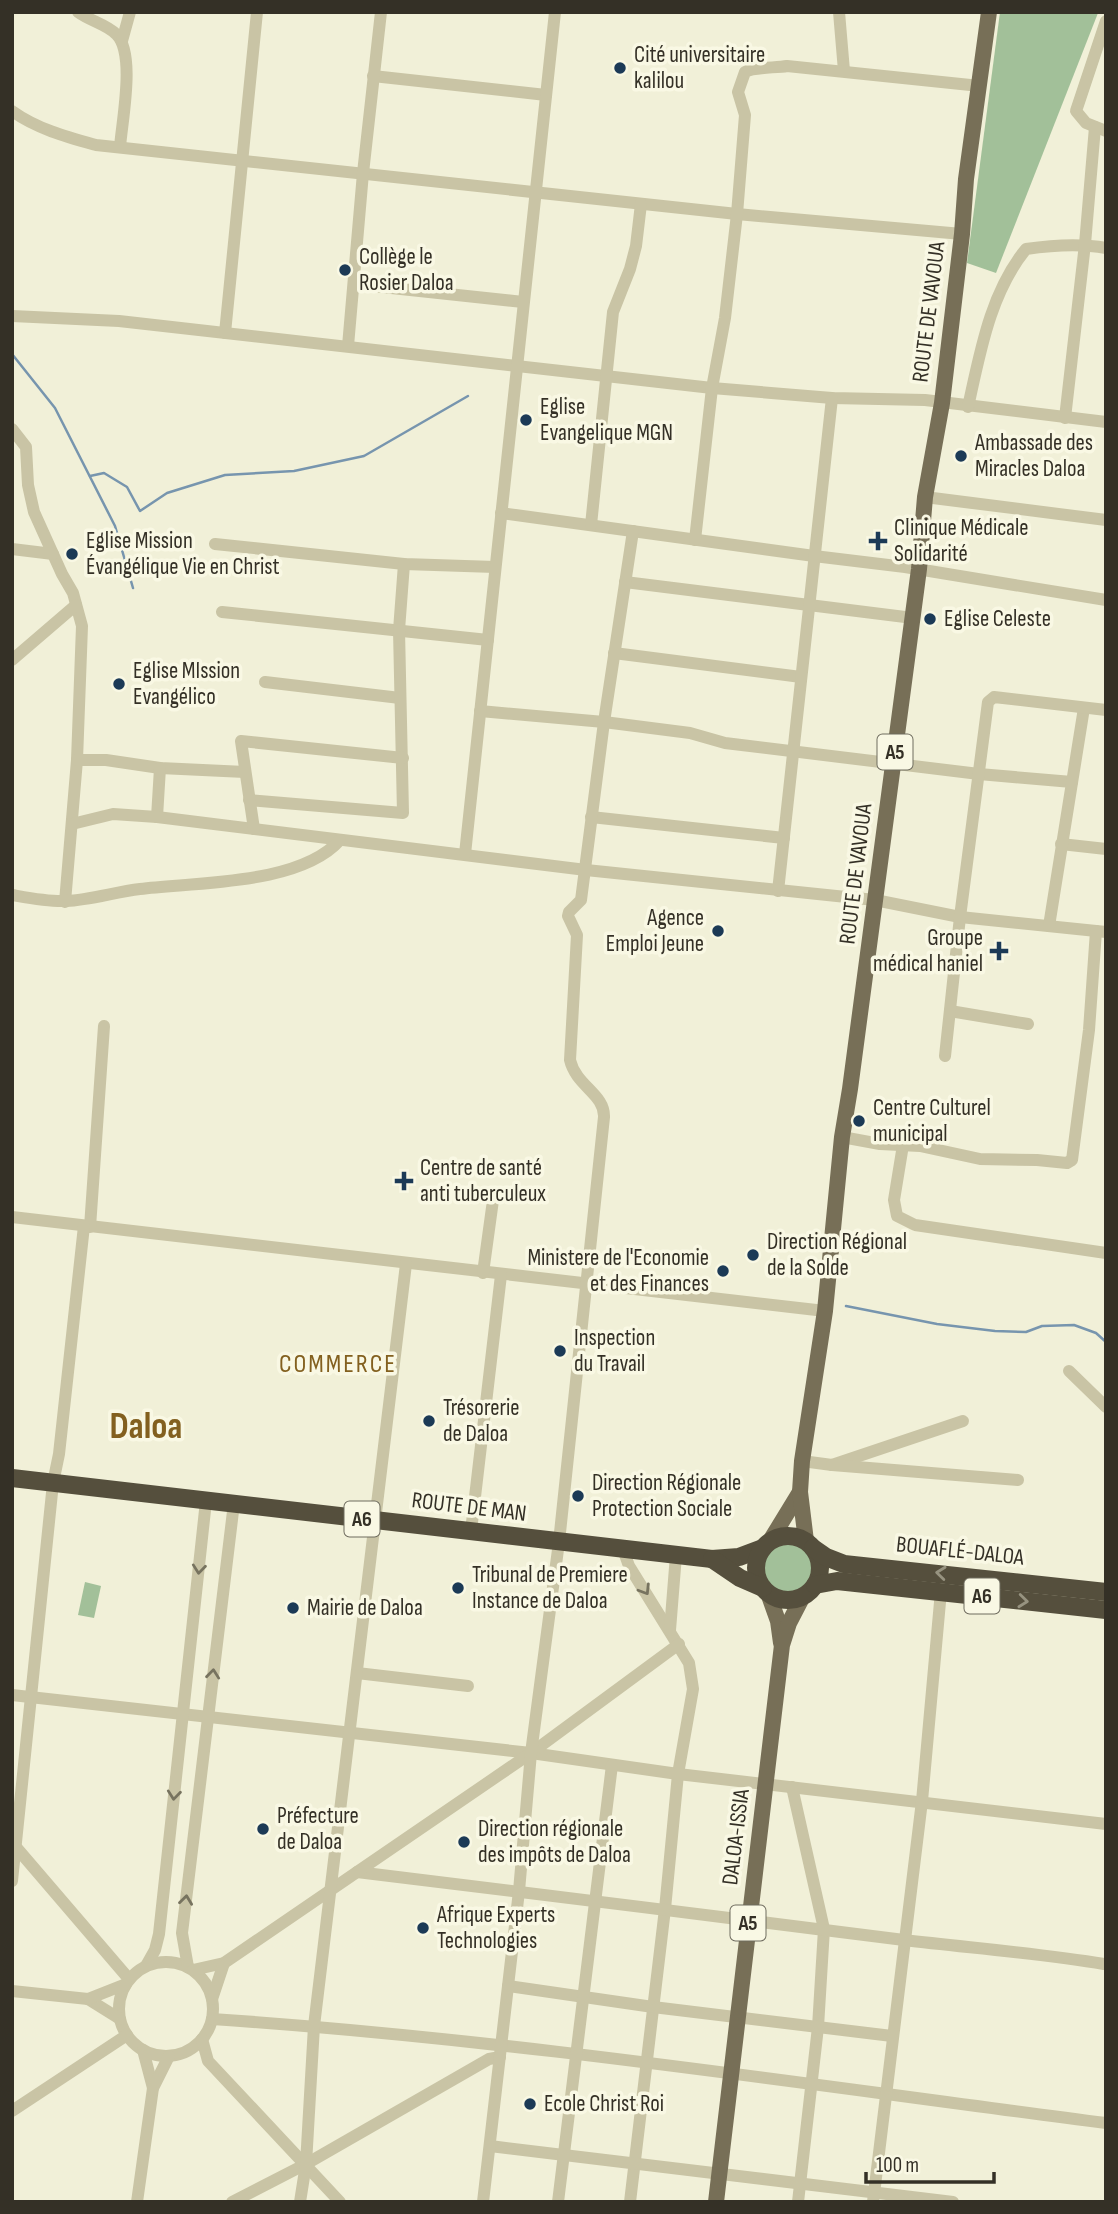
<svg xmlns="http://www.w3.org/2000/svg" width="1118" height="2214" font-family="'Sofia Sans Condensed',sans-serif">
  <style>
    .green { fill: #a2c099 }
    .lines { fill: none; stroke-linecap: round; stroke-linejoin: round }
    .stream { stroke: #7795ae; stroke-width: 2.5 }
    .minor { stroke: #c9c4a5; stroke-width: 12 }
    .major { stroke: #776f57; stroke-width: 16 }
    .highway { stroke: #554f3d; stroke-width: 18 }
    .oneway { stroke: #77735f }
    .oneway2 { stroke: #979380 }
    .poi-dot { fill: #1c3a56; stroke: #f9f8e4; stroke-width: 2.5 }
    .labels { text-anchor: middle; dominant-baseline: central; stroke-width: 7; stroke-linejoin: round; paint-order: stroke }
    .shield { fill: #f9f8e4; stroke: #6f6c5f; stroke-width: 2 }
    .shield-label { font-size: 21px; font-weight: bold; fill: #343026 }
    .poi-label { font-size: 23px; fill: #343026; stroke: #f9f8e4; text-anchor: start }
    .street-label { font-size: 23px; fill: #343026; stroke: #f9f8e4 }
    .quarter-label { font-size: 26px; letter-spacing: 2px; fill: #83601f; stroke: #f9f8e4 }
    .town-label { font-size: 37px; font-weight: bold; fill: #83601f; stroke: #f9f8e4 }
  </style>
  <rect width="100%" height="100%" fill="#f1f0d8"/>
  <g class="green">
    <path d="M1000,12L1098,13L996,273L967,263Z"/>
    <circle cx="787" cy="1568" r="26"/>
    <path d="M85,1582L101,1586L94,1618L78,1615Z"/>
  </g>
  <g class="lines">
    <g class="stream">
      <path d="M12,354L55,408L115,526L133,588"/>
      <path d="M90,476L104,473L127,487L140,511L167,493L225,475L294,471L364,456L468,396"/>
      <path d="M846,1306L937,1324L995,1331L1026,1332L1042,1326L1074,1325L1096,1333L1106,1342"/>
    </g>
    <g class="minor">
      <path d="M78,12C90,21 106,24 116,34C136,53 122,120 120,147"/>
      <path d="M839,12L844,71"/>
      <path d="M1106,21L1076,111L1086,123L1106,131"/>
      <path d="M122,41L130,12"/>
      <path d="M373,76L546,95"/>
      <path d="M12,111C37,129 67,137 96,145L737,214L962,234"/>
      <path d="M354,284L523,302"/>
      <path d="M12,316L119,321L712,388L832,398L925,400L1106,422"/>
      <path d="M225,333L257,12"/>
      <path d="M348,346L363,173L381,12"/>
      <path d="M968,407C980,353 990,293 1026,249C1053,245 1079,243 1106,248"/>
      <path d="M1065,418L1085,244L1095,127"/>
      <path d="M12,429L26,447L28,485L34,512L62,574L73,593L82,626L77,760L65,902"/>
      <path d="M925,497L1106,520"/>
      <path d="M501,513L814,556L905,567L1106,600"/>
      <path d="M591,525L613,312L630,269L636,246L641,204"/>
      <path d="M695,540L712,388L725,318L737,214L745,115L738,92L745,72C753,67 776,68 787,66L980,86"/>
      <path d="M215,544L404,564L495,567"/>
      <path d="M12,549L53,554"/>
      <path d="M625,582L913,618"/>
      <path d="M222,612L488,640"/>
      <path d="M614,653L801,677"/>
      <path d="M12,660L76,605"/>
      <path d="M265,682L400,698"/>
      <path d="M480,711L604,722L690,733L725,743L979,774L1072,782"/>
      <path d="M77,760H106L160,768L245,772"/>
      <path d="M249,800L403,813L399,630L404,564"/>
      <path d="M157,817L160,768"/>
      <path d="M591,817L784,838"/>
      <path d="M72,824L113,814L157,817L586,870L875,900L960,917L1106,932"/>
      <path d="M254,829L241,741L403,758"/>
      <path d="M1061,844L1106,849"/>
      <path d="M465,854L555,12"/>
      <path d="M778,891L832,398"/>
      <path d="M12,895C29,898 49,902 66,901C90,900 115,892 140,889C197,882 300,885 340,840"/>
      <path d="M1049,926L1084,708"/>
      <path d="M950,1011L1028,1024"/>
      <path d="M945,1056L960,917L988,702L994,697L1106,710"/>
      <path d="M842,1137L880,1144L920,1146L980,1159L1037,1160L1067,1163L1072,1160L1089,1030L1096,931"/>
      <path d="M903,1145L894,1200L897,1216L915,1225L1106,1253"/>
      <path d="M12,1217L825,1311"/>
      <path d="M90,1227L104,1026"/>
      <path d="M483,1273L494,1193"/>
      <path d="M1069,1371L1106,1407"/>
      <path d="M802,1461L832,1465L963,1421"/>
      <path d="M832,1465L1018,1480"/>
      <path d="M471,1531L501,1275"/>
      <path d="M623,1549L629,1566L689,1663L693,1689L678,1774L665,1909L630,2202"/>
      <path d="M670,1630L676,1555"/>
      <path d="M357,1673L468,1686"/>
      <path d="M12,1695L531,1753L678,1774L1106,1824"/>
      <path d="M792,1787L824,1929L818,2027L798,2202"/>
      <path d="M15,1846L129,1979"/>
      <path d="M357,1872C539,1894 722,1917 904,1940C971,1948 1038,1953 1104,1964"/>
      <path d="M12,1881L53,1483L59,1454L84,1226"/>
      <circle cx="166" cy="2009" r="47"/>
      <path d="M146,1966L155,1950L159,1934L206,1501"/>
      <path d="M188,1967L182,1933L234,1503"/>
      <path d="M193,1970L224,1963L531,1753L679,1644"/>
      <path d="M508,1986L653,2007L892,2036"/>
      <path d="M12,1991L88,1999L120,2019"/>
      <path d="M88,1999L126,1984"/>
      <path d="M212,1999L224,1963"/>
      <path d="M212,2019C511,2039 809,2085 1106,2123"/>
      <path d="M202,2039L208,2061L340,2202"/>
      <path d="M143,2050L153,2088"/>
      <path d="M12,2111L127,2035"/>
      <path d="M490,2146L953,2202"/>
      <path d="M137,2202L153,2088L169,2056"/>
      <path d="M232,2202L306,2164L489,2059L500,2057"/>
      <path d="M300,2202L306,2164L314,2026L406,1264"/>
      <path d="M483,2202L519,1891L531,1753L559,1542L604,1117C605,1094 576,1086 570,1060L577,935L568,916L569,912L581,900L604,722L633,531"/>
      <path d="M558,2202L612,1765"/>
      <path d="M873,2202L922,1801L941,1591"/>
    </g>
    <g class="major">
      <path d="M770,1541L800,1492"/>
      <path d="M806,1541L800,1492L802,1461L825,1311L842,1137L850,1089L919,569L925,497L942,403L962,234L966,179L989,12"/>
      <path d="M768,1593L778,1621L781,1643"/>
      <path d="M716,2202L782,1645L789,1623L803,1596"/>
    </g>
    <g class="highway">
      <path d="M12,1478L712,1559L739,1557L763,1548"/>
      <circle cx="788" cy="1568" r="32"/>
      <path d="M813,1548L826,1557L844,1564L1106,1592"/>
      <path d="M712,1559L740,1578L763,1588"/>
      <path d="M815,1585L837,1581L1106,1610"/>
    </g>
  </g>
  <defs><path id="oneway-chevron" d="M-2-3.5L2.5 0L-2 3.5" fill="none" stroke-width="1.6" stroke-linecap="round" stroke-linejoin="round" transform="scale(1.75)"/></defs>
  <g class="oneway">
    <use href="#oneway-chevron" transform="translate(199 1569) rotate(96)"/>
    <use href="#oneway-chevron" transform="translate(645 1590) rotate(58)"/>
    <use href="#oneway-chevron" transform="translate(213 1674) rotate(-84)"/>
    <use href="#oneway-chevron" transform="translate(174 1795) rotate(96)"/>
    <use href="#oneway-chevron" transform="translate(186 1900) rotate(-83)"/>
  </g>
  <g class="oneway2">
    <use href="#oneway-chevron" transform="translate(941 1573) rotate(-174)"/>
    <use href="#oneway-chevron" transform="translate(1023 1601) rotate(6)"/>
  </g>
  <g class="poi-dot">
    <circle cx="620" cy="68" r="7"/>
    <circle cx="345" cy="270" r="7"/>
    <circle cx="526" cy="420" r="7"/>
    <circle cx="961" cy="456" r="7"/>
    <path d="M874.5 530.5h7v7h7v7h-7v7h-7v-7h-7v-7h7z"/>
    <circle cx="72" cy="554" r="7"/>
    <circle cx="930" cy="619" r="7"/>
    <circle cx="119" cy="684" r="7"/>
    <circle cx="718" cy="931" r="7"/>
    <path d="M995.5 940.5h7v7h7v7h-7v7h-7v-7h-7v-7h7z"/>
    <circle cx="859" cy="1121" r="7"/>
    <path d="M400.5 1170.5h7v7h7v7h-7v7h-7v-7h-7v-7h7z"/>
    <circle cx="753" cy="1255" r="7"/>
    <circle cx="723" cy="1271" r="7"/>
    <circle cx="560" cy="1351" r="7"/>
    <circle cx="429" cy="1421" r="7"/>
    <circle cx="578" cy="1496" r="7"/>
    <circle cx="458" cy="1588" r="7"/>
    <circle cx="293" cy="1608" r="7"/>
    <circle cx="263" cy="1829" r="7"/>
    <circle cx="464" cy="1842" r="7"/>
    <circle cx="423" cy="1928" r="7"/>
    <circle cx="530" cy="2104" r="7"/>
  </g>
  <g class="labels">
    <g class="shield">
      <rect x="877.5" y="734.5" width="35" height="35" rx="5"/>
      <rect x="344.5" y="1501.5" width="35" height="35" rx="5"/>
      <rect x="964.5" y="1578.5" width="35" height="35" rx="5"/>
      <rect x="730.5" y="1905.5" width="35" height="35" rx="5"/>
    </g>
    <g class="shield-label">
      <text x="895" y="752">A5</text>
      <text x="362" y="1519">A6</text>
      <text x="982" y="1596">A6</text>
      <text x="748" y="1923">A5</text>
    </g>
    <g class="poi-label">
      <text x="634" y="55">Cité universitaire<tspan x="634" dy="26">kalilou</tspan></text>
      <text x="359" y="257">Collège le<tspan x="359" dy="26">Rosier Daloa</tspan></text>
      <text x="540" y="407">Eglise<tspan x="540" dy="26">Evangelique MGN</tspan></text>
      <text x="975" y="443">Ambassade des<tspan x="975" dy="26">Miracles Daloa</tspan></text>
      <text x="894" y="528">Clinique Médicale<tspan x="894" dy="26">Solidarité</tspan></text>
      <text x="86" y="541">Eglise Mission<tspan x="86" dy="26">Évangélique Vie en Christ</tspan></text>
      <text x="944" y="619">Eglise Celeste</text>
      <text x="133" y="671">Eglise MIssion<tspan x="133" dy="26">Evangélico</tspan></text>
      <text x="704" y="918" text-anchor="end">Agence<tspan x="704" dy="26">Emploi Jeune</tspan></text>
      <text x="983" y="938" text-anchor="end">Groupe<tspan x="983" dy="26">médical haniel</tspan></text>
      <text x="873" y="1108">Centre Culturel<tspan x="873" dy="26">municipal</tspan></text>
      <text x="420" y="1168">Centre de santé<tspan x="420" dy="26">anti tuberculeux</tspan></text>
      <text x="767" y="1242">Direction Régional<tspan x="767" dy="26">de la Solde</tspan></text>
      <text x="709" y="1258" text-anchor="end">Ministere de l'Economie<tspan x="709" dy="26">et des Finances</tspan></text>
      <text x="574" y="1338">Inspection<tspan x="574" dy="26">du Travail</tspan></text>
      <text x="443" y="1408">Trésorerie<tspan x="443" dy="26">de Daloa</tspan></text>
      <text x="592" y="1483">Direction Régionale<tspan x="592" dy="26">Protection Sociale</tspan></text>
      <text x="472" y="1575">Tribunal de Premiere<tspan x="472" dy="26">Instance de Daloa</tspan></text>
      <text x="307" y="1608">Mairie de Daloa</text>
      <text x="277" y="1816">Préfecture<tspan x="277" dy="26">de Daloa</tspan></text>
      <text x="478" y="1829">Direction régionale<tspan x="478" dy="26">des impôts de Daloa</tspan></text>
      <text x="437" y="1915">Afrique Experts<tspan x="437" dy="26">Technologies</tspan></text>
      <text x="544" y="2104">Ecole Christ Roi</text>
    </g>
    <g class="street-label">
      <text transform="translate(929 312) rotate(-83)">ROUTE DE VAVOUA</text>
      <text transform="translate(856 874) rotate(-83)">ROUTE DE VAVOUA</text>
      <text transform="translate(469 1507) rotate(7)">ROUTE DE MAN</text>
      <text transform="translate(960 1551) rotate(6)">BOUAFLÉ-DALOA</text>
      <text transform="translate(736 1837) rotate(-83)">DALOA-ISSIA</text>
    </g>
    <g class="quarter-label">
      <text x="338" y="1364">COMMERCE</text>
    </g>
    <g class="town-label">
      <text x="146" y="1427">Daloa</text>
    </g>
  </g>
  <rect width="1118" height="2214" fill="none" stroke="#343026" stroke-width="28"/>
  <path d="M866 2172v10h128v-10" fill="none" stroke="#343026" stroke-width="3.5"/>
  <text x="876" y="2172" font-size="21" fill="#343026" stroke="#f9f8e4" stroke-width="5" paint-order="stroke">100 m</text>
</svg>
